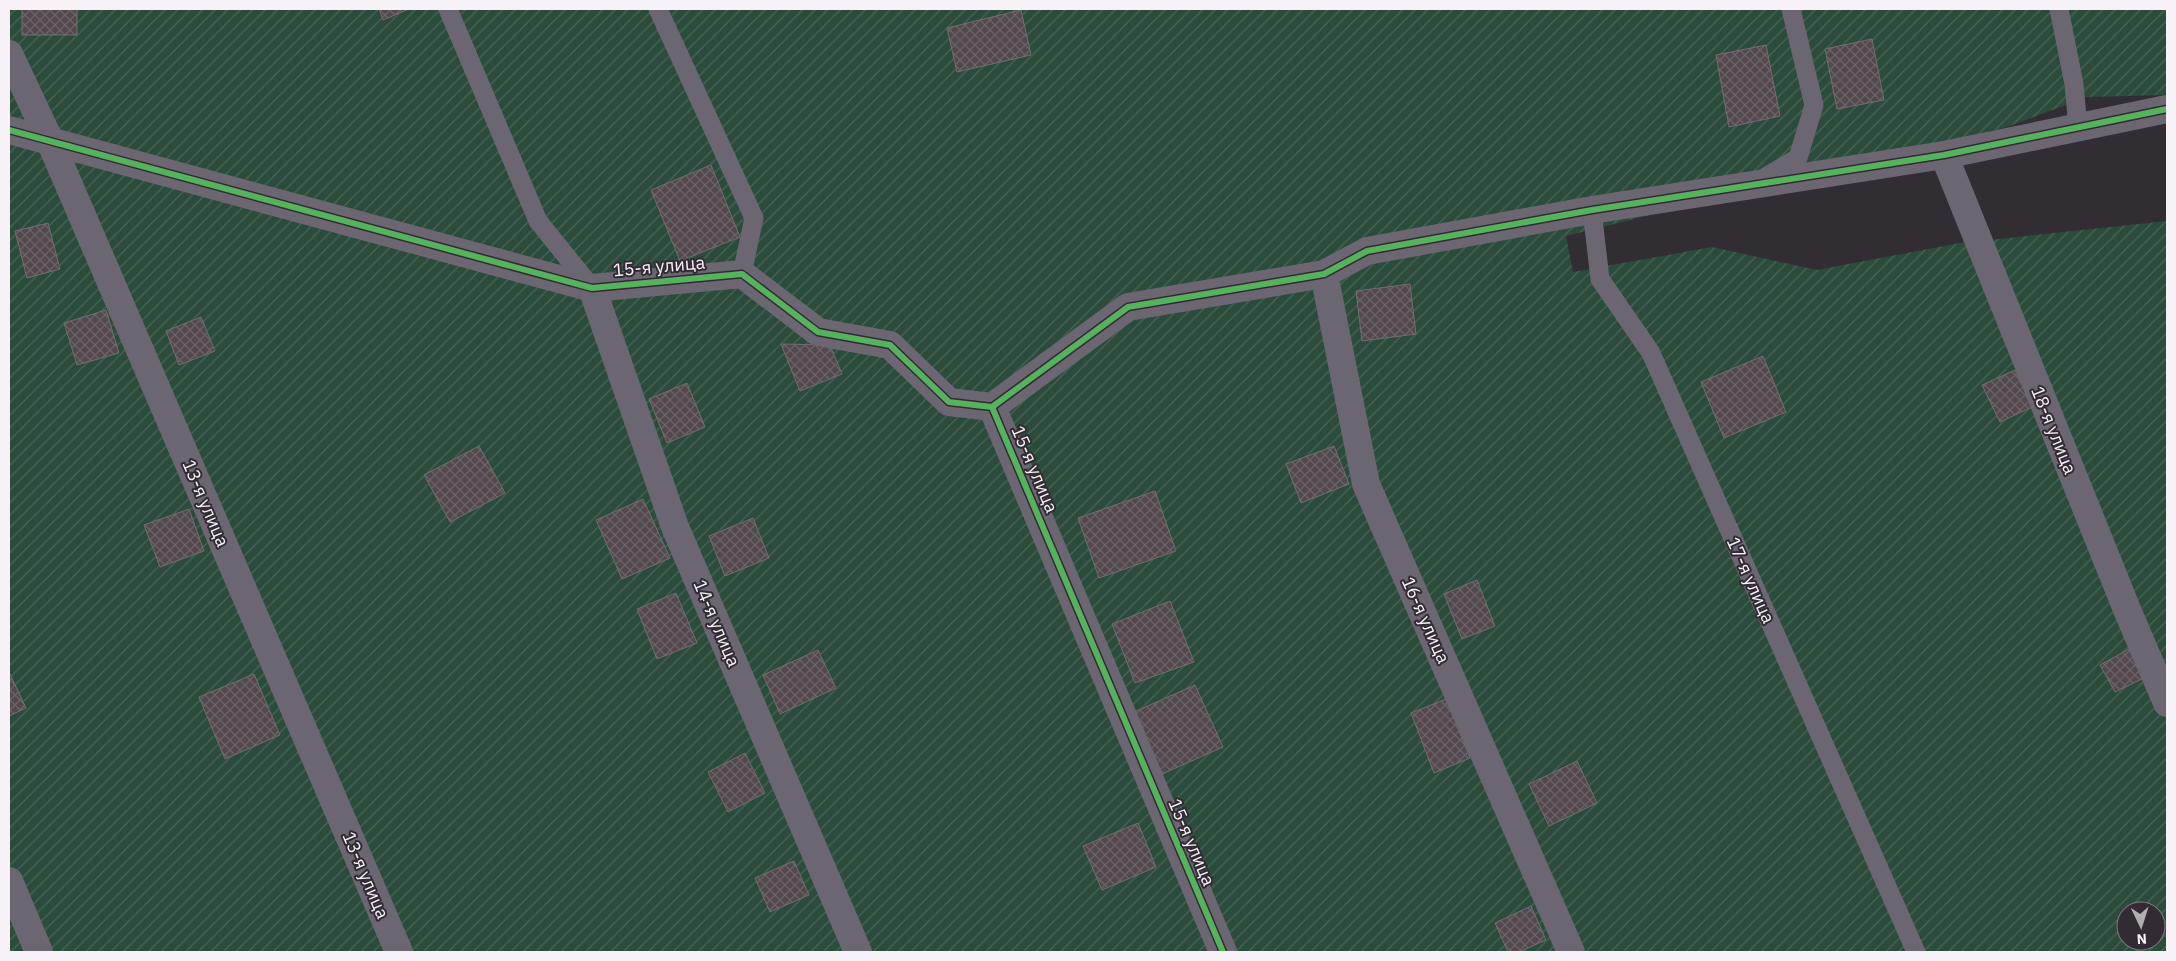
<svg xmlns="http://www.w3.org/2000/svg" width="2176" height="961" font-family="'IBM Plex Sans',sans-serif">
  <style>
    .garden { fill: url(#garden-furrows); fill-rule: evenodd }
    .building { fill: url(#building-cross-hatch); stroke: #736e72 }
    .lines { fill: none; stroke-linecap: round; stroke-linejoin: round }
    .lane { stroke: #6b6672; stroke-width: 19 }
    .street { stroke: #6b6672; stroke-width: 28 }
    .cycleway-casing { stroke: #332b34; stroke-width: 9 }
    .cycleway { stroke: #56b35d; stroke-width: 6 }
    .labels { text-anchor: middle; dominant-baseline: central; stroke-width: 4; stroke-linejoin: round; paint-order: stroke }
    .street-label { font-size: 18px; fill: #f7f2f8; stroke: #332b34 }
  </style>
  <defs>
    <pattern id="garden-furrows" width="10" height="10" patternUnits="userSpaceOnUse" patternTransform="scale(1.25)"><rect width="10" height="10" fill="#2b4b3b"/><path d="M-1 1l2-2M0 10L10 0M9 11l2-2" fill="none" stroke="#4a6558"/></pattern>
    <pattern id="building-cross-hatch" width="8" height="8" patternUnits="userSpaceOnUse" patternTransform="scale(1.25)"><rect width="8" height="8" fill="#52484e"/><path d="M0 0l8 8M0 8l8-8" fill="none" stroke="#6c6368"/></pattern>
  </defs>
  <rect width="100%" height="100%" fill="#322d32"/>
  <path class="garden" d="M9,9H2167V95L2087,97L2007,127L1566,236L1573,272L1712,247L1817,270L1960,243L2167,221V952H9ZM2126,911H2156V941H2126Z"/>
  <g class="building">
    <rect x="22" y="9" width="55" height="26"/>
    <path d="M379,9H409L383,20Z"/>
    <path d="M1021,10L1031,55L957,72L947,28Z"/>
    <path d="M1872,39L1884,100L1837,109L1825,49Z"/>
    <path d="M1766,45L1780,116L1729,127L1716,55Z"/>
    <path d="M711,165L740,237L680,261L651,190Z"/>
    <path d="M48,223L60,269L27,278L15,231Z"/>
    <path d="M1410,284L1416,334L1362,341L1356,291Z"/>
    <path d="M106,310L119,353L77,365L64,323Z"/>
    <path d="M201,317L215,351L179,365L166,331Z"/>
    <path d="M781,344L830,345L842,374L800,391Z"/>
    <path d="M1763,356L1786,412L1724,438L1701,382Z"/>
    <path d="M2015,370L2032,407L2000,422L1982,385Z"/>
    <path d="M687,383L705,427L667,443L649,399Z"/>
    <path d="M479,446L505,493L450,522L424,475Z"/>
    <path d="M1334,446L1349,484L1301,503L1286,464Z"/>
    <path d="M1155,491L1176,551L1099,578L1078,518Z"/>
    <path d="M643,499L670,558L622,579L596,520Z"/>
    <path d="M189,509L204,551L160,567L144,525Z"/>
    <path d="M753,518L769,558L725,576L709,536Z"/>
    <path d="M1477,580L1495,626L1462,639L1444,594Z"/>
    <path d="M676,593L697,643L657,659L637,609Z"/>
    <path d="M1170,601L1194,662L1135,683L1112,624Z"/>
    <path d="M2129,649L2144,678L2115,692L2100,665Z"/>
    <path d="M818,650L836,688L780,714L763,675Z"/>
    <path d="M9,672L26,708L9,716Z"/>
    <path d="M254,674L280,735L225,759L199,697Z"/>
    <path d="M1195,685L1223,747L1162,774L1134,712Z"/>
    <path d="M1446,699L1470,758L1434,773L1411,713Z"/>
    <path d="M745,753L765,793L728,812L708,772Z"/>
    <path d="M1577,761L1597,803L1549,826L1529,784Z"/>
    <path d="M1138,823L1156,867L1102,890L1083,846Z"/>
    <path d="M794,861L809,895L770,912L755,878Z"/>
    <path d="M1531,906L1546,940L1519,952H1508L1495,923Z"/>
  </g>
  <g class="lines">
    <g class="lane">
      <path d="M448,9L538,221L592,288"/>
      <path d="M658,9L754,218L742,274"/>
      <path d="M2059,9L2074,84L2078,128"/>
      <path d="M1764,178L1798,158L1814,105L1791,9"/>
      <path d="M1592,210L1600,279L1651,353L1916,952"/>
    </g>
    <g class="street">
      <path d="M9,54L50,141L399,952"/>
      <path d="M9,130L592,288L742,274L818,332L890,345L949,402L992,407L1223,952"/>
      <path d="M1944,155L2128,612L2167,703"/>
      <path d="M1324,274L1366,484L1571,952"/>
      <path d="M592,288L675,527L858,952"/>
      <path d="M992,407L1128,307L1324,274L1367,251L1592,210L1944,155L2167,109"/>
      <path d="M9,881L39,952"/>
    </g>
    <g class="cycleway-casing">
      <g id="cycleway">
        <path d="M9,130L592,288L742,274L818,332L890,345L949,402L992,407L1223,952"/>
        <path d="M992,407L1128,307L1324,274L1367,251L1592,210L1944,155L2167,109"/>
      </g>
    </g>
    <use href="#cycleway" class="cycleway"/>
  </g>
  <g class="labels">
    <g class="street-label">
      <text transform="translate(659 266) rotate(-5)">15-я улица</text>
      <text transform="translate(2054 430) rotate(68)">18-я улица</text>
      <text transform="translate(1035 469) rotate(67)">15-я улица</text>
      <text transform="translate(206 503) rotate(67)">13-я улица</text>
      <text transform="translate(1751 580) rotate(66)">17-я улица</text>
      <text transform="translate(1426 620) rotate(66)">16-я улица</text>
      <text transform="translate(717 623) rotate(67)">14-я улица</text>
      <text transform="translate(1192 842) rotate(67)">15-я улица</text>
      <text transform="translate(366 875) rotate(67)">13-я улица</text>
    </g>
  </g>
  <rect width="2176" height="961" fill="none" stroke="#f7f2f8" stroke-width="20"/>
  <g transform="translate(2141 926) rotate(176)"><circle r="24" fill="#332b34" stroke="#817b82"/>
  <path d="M0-4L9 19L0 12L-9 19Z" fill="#b2adb3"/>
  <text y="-8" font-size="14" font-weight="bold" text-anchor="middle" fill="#f7f2f8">N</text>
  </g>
</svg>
